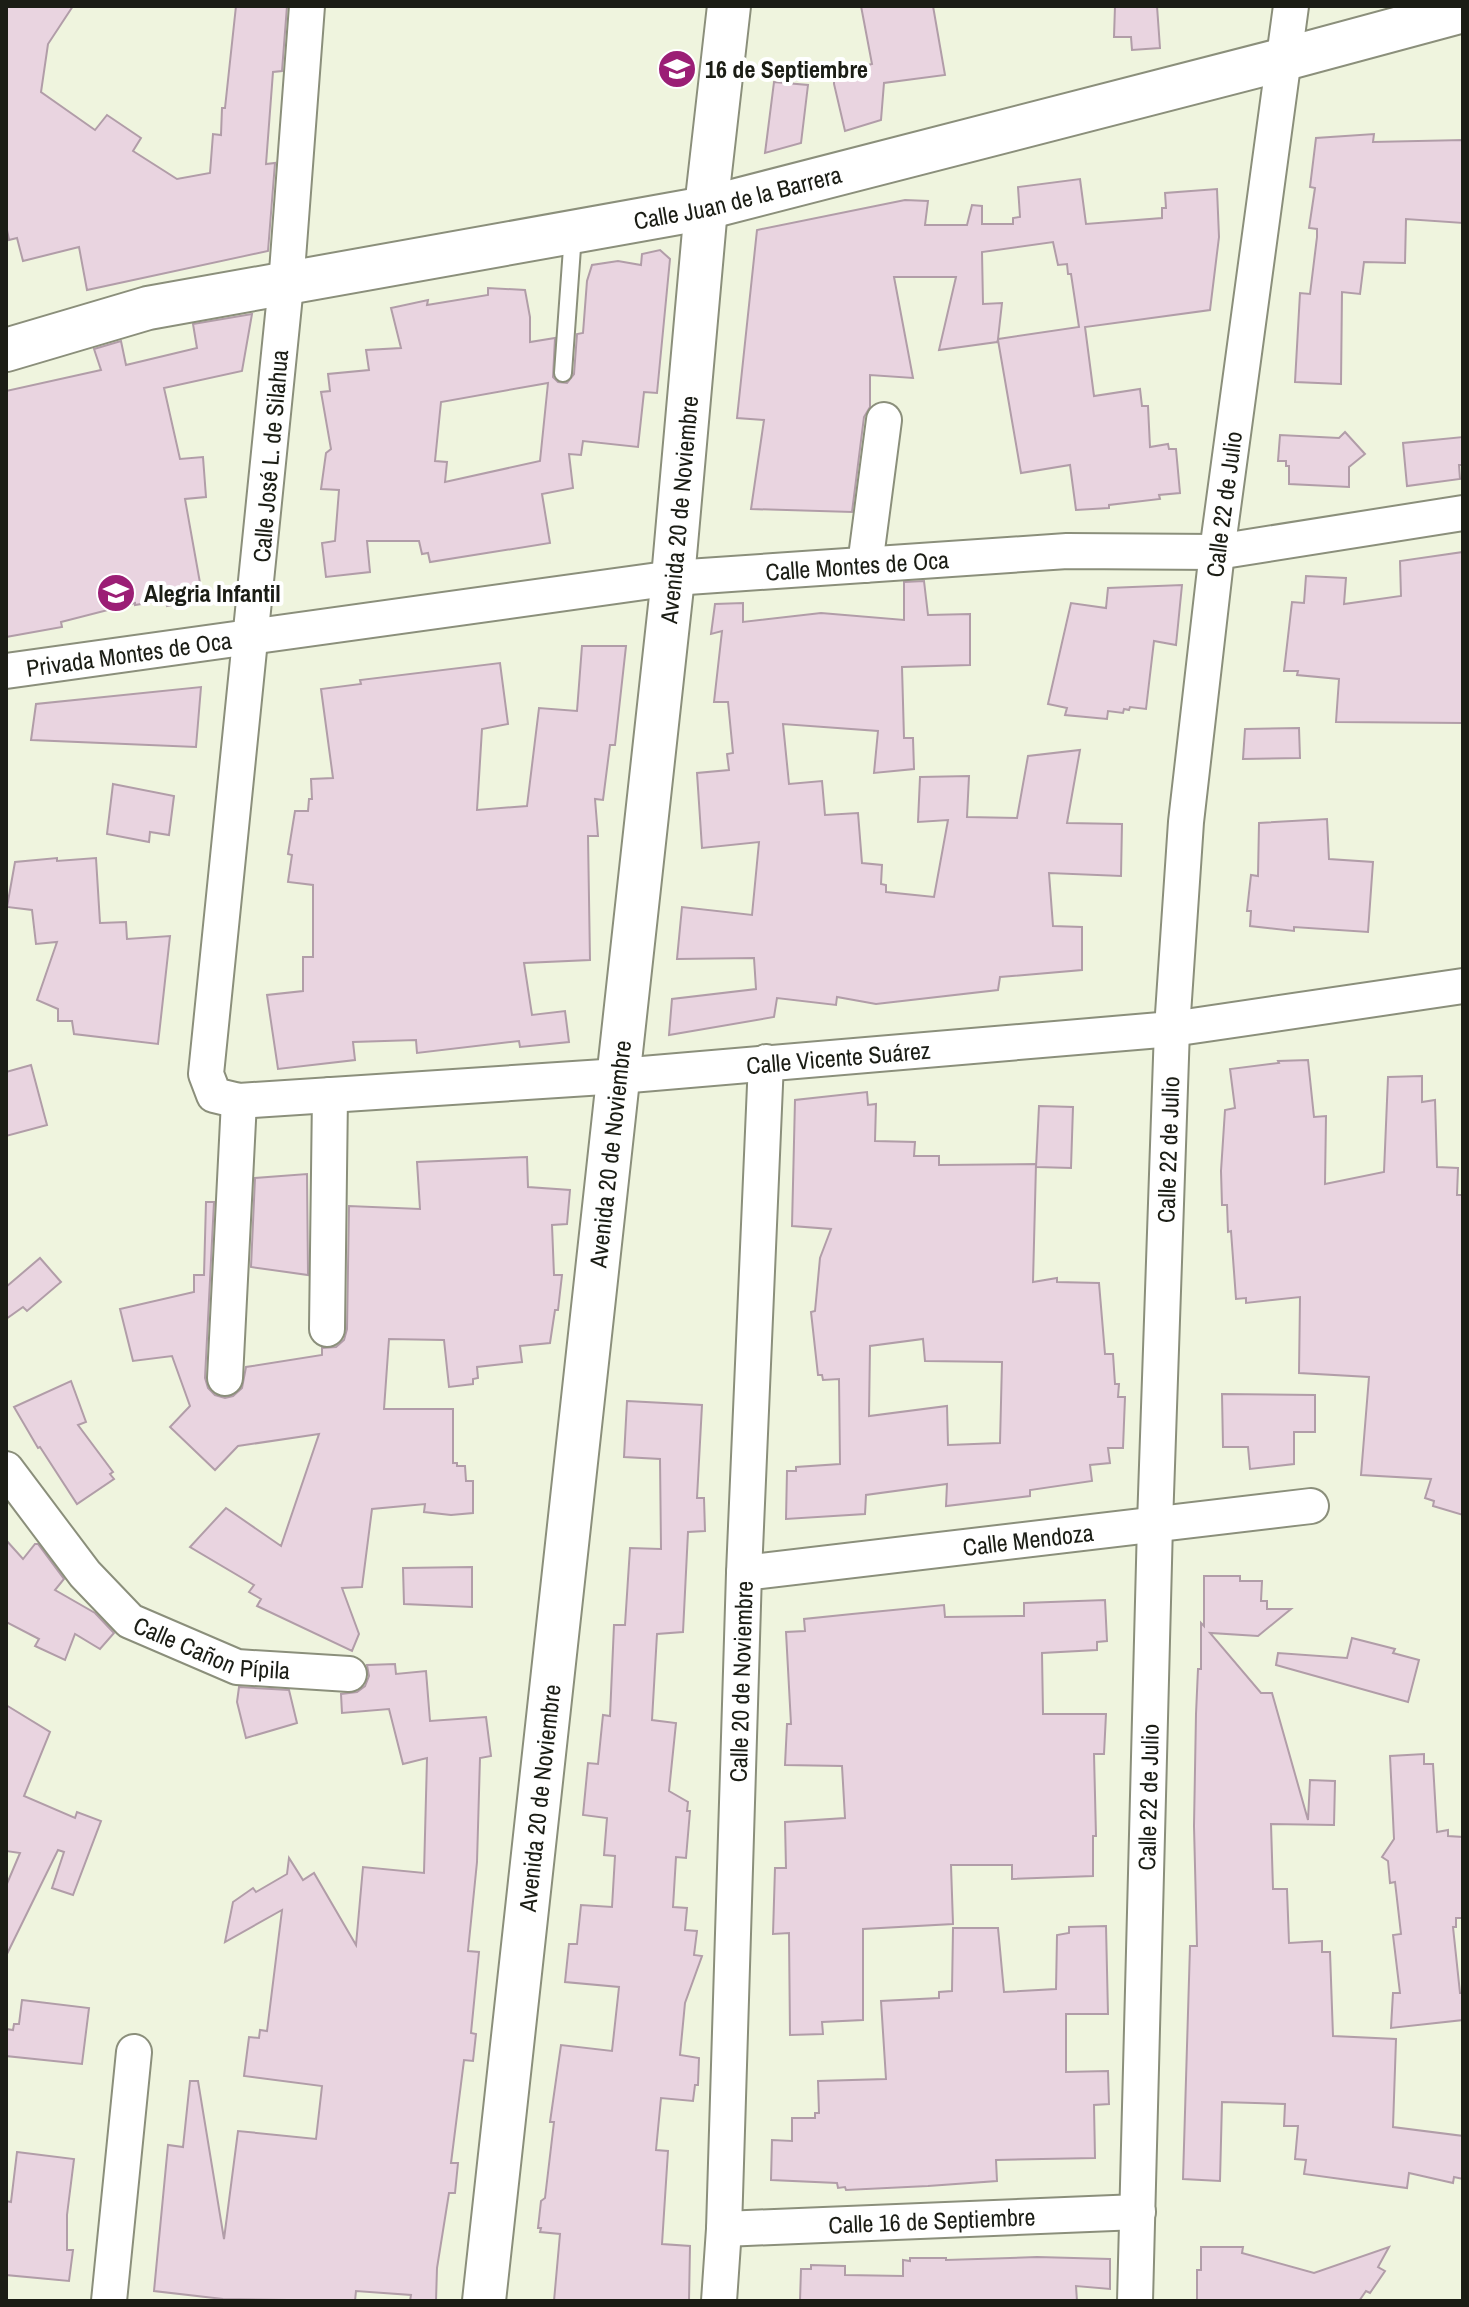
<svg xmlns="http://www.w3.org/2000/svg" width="1469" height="2307" font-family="'Archivo Narrow',sans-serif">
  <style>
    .building { fill: #e9d4e0; stroke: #b19da8; stroke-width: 2; fill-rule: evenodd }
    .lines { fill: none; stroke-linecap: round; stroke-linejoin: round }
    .service-casing { stroke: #8b8f7b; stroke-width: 20 }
    .minor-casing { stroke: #8b8f7b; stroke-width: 38 }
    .tertiary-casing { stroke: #8b8f7b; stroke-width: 46 }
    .service { stroke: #fff; stroke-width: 16 }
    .minor { stroke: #fff; stroke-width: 34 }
    .tertiary { stroke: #fff; stroke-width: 42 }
    .labels { text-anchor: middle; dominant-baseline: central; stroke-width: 8; stroke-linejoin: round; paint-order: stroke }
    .poi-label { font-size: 24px; font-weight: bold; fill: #1b1d15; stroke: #fff; text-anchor: start }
    .street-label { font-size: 24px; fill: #1b1d15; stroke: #fff }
  </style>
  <rect width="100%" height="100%" fill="#eff4de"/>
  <g class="building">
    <path d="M6,6H73L48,44L41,92L95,130L107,115L141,138L133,151L177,179L210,173L213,134L221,135L222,108H225L236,6H287L282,71L273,72L266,164L275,163L268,251L87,290L79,247L23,261L17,238L9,240L6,225Z"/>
    <path d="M861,6H933L945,75L884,83L881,120L845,131L834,84V73L872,64Z"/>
    <path d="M1115,6H1157L1160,48L1132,50L1131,37H1114Z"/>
    <path d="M774,82L808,85L801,143L765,153Z"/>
    <path d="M1374,134L1373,142L1463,140V223L1406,219L1405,263L1364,262L1360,294L1342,292L1341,384L1295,382L1300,293L1310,294L1317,237V229L1309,228L1315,188L1310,187L1316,138Z"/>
    <path d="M1080,179L1086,224L1162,218V208H1166L1165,193L1217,189L1219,237L1210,310L1085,327L1094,396L1140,389L1142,406H1148L1150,447L1168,444L1169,449H1176L1180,493L1159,495L1160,499L1109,505V508L1076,510L1070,465L1021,473L998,340L997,342L939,350L956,277H894L913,378L870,375V407L864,417L852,512L751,509L764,420L737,418L757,230L905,200L928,201L925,225H967L972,205L982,206V224H1013V218L1020,217L1018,187ZM1053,242L1058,265L1067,264L1068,274H1071L1079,327L998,339L1002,303L983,304L982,252Z"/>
    <path d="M660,250L670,259L657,393L644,392L638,447L583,441L581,455L569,454L573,488L542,494L550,543L430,562L428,553L422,554L419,541H367L370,572L326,577L322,543L335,541L339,490L321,489L326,453L331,449L321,392L330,391L328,374L369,370L366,350L401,348L391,308L428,300L427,305L488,295V288L525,290L530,317V342L555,338L553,377L558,382L567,383L574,374L577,334L583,333L587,281L592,265L618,261L641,265L642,254ZM548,383L540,461L445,482L447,462L435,461L441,402Z"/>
    <path d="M252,314L242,371L164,388L180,459L203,457L206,497L185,499L202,594L195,595L196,600L167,606L166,600L135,605V603L61,622L62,627L6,637V391L101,370L94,349L121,341L126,365L197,348L193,324Z"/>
    <path d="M1345,432L1365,454L1349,467V487L1289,484V466H1286V461H1278L1280,435L1339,438Z"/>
    <path d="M1463,437V465H1459L1460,479L1407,486L1403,443Z"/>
    <path d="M1463,552V723L1336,722L1339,679L1297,675L1298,671H1284L1292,602L1304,603L1306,576L1346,578L1344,604L1401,596L1400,561Z"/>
    <path d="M924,581L928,615L970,614V665L902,667L904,738H913L914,769L874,773L878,731L783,724L789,784L822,781L825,815L858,813L862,863L882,865L881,884L886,885V892L934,897L948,820L918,822L920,777L969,776L967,817L1017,818L1028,756L1080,750L1067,823L1122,824L1121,876L1049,873L1053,926L1082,927V970L1000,977L998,990L876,1004L837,997L836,1005L777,998L774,1017L669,1035L672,999L756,989L754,958L677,959L682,907L752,915L759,842L702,848L697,773L729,770L727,754L733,753L728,702H714L722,631L711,634L715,604L743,603V622L821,613L904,620V582Z"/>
    <path d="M1182,585L1176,645L1154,641L1146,709L1130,707L1129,710L1124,709L1123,713L1108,711L1107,719L1065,715L1067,708L1048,704L1071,603L1106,608L1108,588Z"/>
    <path d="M582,646H626L615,745H610L603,800L595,799L598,836H588L590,960L524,963L532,1015L565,1011L569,1042L520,1047L519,1041L417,1053L416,1040L353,1042L355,1060L278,1069L267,995L303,991V957H313V885L288,882L292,855L288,854L295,811H308L309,799H312L311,779L333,778L321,689L361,684L360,680L500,663L508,724L482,729L477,810L527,806L539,708L577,711Z"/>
    <path d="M201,687L196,747L31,740L36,704Z"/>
    <path d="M1299,728L1300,758L1243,759L1245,729Z"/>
    <path d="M113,784L174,796L169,835L150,832L149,842L107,834Z"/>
    <path d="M1327,819L1329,859L1373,862L1368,932L1294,927V931L1250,926L1251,911H1247L1251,875L1258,876L1259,823Z"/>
    <path d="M57,858V861L96,858L100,923L126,922L127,939L170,936L158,1044L74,1034L72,1021H58V1009L37,1000L57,942L36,944L32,910L7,907L15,862Z"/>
    <path d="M1308,1060L1314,1117L1326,1116L1325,1184L1384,1172L1388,1077L1422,1076V1102L1435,1100L1437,1167L1458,1168L1457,1195H1463V1515L1433,1506L1434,1501L1425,1498L1431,1479L1361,1475L1369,1377L1299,1373L1300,1297L1246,1303V1298L1236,1299L1231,1231L1228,1232L1227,1205H1222L1221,1171L1225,1110L1235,1108L1230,1069L1279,1063L1278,1061Z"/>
    <path d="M31,1065L47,1125L6,1136V1072Z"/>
    <path d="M867,1092L868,1105L876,1104L875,1141L915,1142L914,1156H939V1165L1036,1164L1033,1282L1057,1278V1282L1099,1283L1105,1354H1113L1115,1384H1119L1118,1397H1125L1123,1448H1108L1110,1463L1090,1465L1092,1481L1030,1490V1496L946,1506L947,1484L866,1495L865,1514L786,1519L787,1471H796V1467L840,1464L839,1379L823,1380L822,1375H818L811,1312L815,1311L820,1258L831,1229L792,1226L795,1100ZM923,1339L925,1361L1002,1362L1000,1443L948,1445L947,1406L869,1416L870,1346Z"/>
    <path d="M1039,1106L1073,1107L1071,1168L1036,1167Z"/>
    <path d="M527,1157L528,1187L570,1190L567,1224L552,1225L554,1275H562L558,1310H555L550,1343L520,1346L522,1362L477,1367L478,1378L473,1379V1384L449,1387L444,1340L389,1339L384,1409H453V1463H457V1466H465L466,1481H473V1513L451,1515L424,1512L425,1504L372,1509L362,1587L342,1588L359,1634L352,1651L257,1606L261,1599L249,1592L254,1585L190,1547L226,1508L281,1546L319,1434L238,1446L215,1470L170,1427L190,1406L172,1356L133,1361L120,1309L194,1292V1275H204L206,1202H214L205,1378L208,1388L215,1395L225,1398L233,1396L242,1388L246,1367L322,1355V1348L336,1347L344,1340L347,1329L349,1206L420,1209L417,1162Z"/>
    <path d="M307,1174L308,1275L251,1267L255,1178Z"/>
    <path d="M40,1258L61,1282L27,1311L23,1307L6,1319V1287Z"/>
    <path d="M71,1381L86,1422L78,1425L113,1472L110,1474L114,1479L77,1504L40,1447L38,1448L14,1407Z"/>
    <path d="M1222,1394L1315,1395V1432H1294V1464L1250,1469L1248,1447H1223Z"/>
    <path d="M627,1401L702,1405L697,1498H704L705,1531L688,1532L683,1632L657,1634L652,1720L676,1723L669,1791L688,1802L687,1811H690L686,1858L676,1857L673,1907L687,1908L685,1930L697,1931L694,1955L702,1956L685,2003L680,2055L699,2058L698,2085H695L693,2101L661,2098L656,2150L668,2151L662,2244L690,2246L689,2301H554L560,2234L540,2232L541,2228H538L541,2201L545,2198L554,2122H550L561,2045L612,2051L619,1987L565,1982L569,1944H577L581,1905L612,1907L615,1856L604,1855L607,1818L583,1815L588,1763L598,1764L603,1715L610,1716L614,1625H625L630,1548L661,1549L660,1459L624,1457Z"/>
    <path d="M6,1540L23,1559L35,1544H38L64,1579L55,1590L95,1613L114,1633L100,1649L75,1634L65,1660L35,1646L39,1639L6,1622Z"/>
    <path d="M472,1567V1607L404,1604L403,1568Z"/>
    <path d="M1204,1576H1240V1581H1262L1261,1601H1267V1609H1291L1258,1636L1210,1633L1261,1693H1272L1308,1820L1310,1780L1335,1781L1334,1825L1271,1824L1273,1889H1287L1289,1943L1322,1941V1952H1330L1333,2036L1396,2039L1393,2127L1463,2136V2179L1454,2177L1453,2183L1409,2173L1407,2188L1304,2174L1306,2160L1295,2159L1298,2126H1284L1285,2104L1222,2102L1220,2181L1183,2179L1190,1946H1197L1194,1826L1196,1714L1198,1669H1201V1623L1204,1626Z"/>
    <path d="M1105,1600L1107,1641L1097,1642V1650L1042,1653L1043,1714H1106L1104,1754H1094L1096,1836H1093V1876L1012,1879V1865H951L953,1924L863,1929V2020L822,2022L823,2034L790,2035L789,1933L773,1934L775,1868H786L785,1822L845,1818L842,1766L785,1765L787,1724H791L786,1632L805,1631L804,1619L852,1614L944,1605L945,1617L1024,1616V1603Z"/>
    <path d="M1352,1638L1395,1649L1393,1653L1419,1660L1408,1702L1276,1665L1278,1653L1347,1658Z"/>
    <path d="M395,1664L396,1674L426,1671L430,1721L486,1717L491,1756L480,1758L477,1862L468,1951L479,1952L471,2033L476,2034L473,2061L464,2060L451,2163H458L455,2193H449L437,2268L436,2301H410L411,2295L356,2291L355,2301L223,2299L154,2291L168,2145L183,2147L190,2081H198L224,2239L238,2131L316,2139L322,2086L244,2076L249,2037L259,2038L260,2030L267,2031L282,1910L225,1942L233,1902L253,1888L256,1892L287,1874L289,1858L303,1880L314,1873L356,1945L363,1867L424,1873L427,1758L403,1764L389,1709L342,1713L341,1694L357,1692L365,1686L369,1676L367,1665Z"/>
    <path d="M239,1687L289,1690L297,1723L246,1738L237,1702Z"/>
    <path d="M6,1705L50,1732L24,1796L75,1818L77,1812L101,1821L73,1895L52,1888L64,1852L58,1850L6,1956V1886L20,1853L6,1851Z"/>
    <path d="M1424,1754V1764H1433L1437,1832L1448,1830V1836L1463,1837V1918H1456V1927H1453L1460,1993H1463V2020L1391,2028L1393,1993H1400L1393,1935L1401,1934L1395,1882L1390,1883L1388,1861L1382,1857L1394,1839L1390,1756Z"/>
    <path d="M1106,1926L1108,2014H1066V2072L1108,2071L1109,2104L1094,2105L1095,2158L996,2160L997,2181L928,2186L846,2190L845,2187L838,2188L837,2183L771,2180L772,2140L792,2141V2118H815V2113H819L818,2081L886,2079L881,2001L939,1998V1992L952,1991L953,1928H998L1004,1992L1056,1989L1057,1935L1069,1933V1927Z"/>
    <path d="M22,2000L89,2008L82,2064L6,2056V2029L13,2030L14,2024H19Z"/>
    <path d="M17,2152L74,2159L67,2215V2250H73L69,2281L6,2275V2201L11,2202Z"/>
    <path d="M1201,2247H1243L1242,2253L1314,2273L1389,2247L1378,2267L1385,2271L1370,2293L1366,2291L1359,2301H1197V2270H1201Z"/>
    <path d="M1037,2257L1110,2259V2289L1076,2286L1077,2301H800L801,2269H811V2265L845,2266V2275L903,2276V2260L910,2261V2258H946V2260Z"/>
  </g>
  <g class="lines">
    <g class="service-casing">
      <path id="service" d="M563,373L573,234"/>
    </g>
    <g class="minor-casing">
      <g id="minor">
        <path id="s1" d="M307,6L286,285L206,1074L214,1095L239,1101L619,1076L1172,1029L1463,986"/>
        <path d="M865,565L884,420"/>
        <path id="s2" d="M6,671L673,578L1067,551L1217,552L1463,513"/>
        <path d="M327,1329L330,1095"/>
        <path d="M225,1378L239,1101"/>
        <path id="s3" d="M6,1469L85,1574L130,1621L237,1667L349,1674"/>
        <path id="s4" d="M744,1573L1311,1506"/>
        <path id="s5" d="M724,2229L1138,2212"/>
        <path d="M109,2301L134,2052"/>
        <path id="s6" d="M719,2301L724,2229L744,1573L766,1062"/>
        <path id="s7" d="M1135,2301L1155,1524L1172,1029L1186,822L1217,552L1291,6"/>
      </g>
    </g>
    <g class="tertiary-casing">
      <g id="tertiary">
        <path id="s8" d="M6,350L148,308L706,208L1285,59L1463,11"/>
        <path id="s9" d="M484,2301L673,578L706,208L729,6"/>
      </g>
    </g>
    <use href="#service" class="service"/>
    <use href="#minor" class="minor"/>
    <use href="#tertiary" class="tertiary"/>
  </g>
  <defs>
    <g id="school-disc" transform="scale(2)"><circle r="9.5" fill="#9b1e75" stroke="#fff"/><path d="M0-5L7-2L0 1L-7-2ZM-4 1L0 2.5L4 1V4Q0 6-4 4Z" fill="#fff"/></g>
  </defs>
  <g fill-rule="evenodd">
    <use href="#school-disc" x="677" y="69"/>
    <use href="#school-disc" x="116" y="593"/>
  </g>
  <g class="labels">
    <g class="poi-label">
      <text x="705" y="69">16 de Septiembre</text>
      <text x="144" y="593">Alegria Infantil</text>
    </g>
    <g class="street-label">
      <text stroke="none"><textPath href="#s8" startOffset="748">Calle Juan de la Barrera</textPath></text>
      <text transform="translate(270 456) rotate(-85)">Calle José L. de Silahua</text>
      <text stroke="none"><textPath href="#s7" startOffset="1800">Calle 22 de Julio</textPath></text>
      <text stroke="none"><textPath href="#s9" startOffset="1802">Avenida 20 de Noviembre</textPath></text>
      <text stroke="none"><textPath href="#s2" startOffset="858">Calle Montes de Oca</textPath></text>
      <text stroke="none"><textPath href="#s2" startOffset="124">Privada Montes de Oca</textPath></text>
      <text stroke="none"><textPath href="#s1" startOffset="1722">Calle Vicente Suárez</textPath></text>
      <text stroke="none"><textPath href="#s7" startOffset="1152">Calle 22 de Julio</textPath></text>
      <text stroke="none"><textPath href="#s9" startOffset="1154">Avenida 20 de Noviembre</textPath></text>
      <text stroke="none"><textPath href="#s4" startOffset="286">Calle Mendoza</textPath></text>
      <text stroke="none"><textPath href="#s3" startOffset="284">Calle Cañon Pípila</textPath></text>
      <text stroke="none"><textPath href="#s6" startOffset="620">Calle 20 de Noviembre</textPath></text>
      <text stroke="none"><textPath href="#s9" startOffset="506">Avenida 20 de Noviembre</textPath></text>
      <text stroke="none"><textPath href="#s7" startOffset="504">Calle 22 de Julio</textPath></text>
      <text stroke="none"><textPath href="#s5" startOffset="208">Calle 16 de Septiembre</textPath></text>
    </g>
  </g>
  <rect width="1469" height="2307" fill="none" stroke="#1b1d15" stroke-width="16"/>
</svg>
